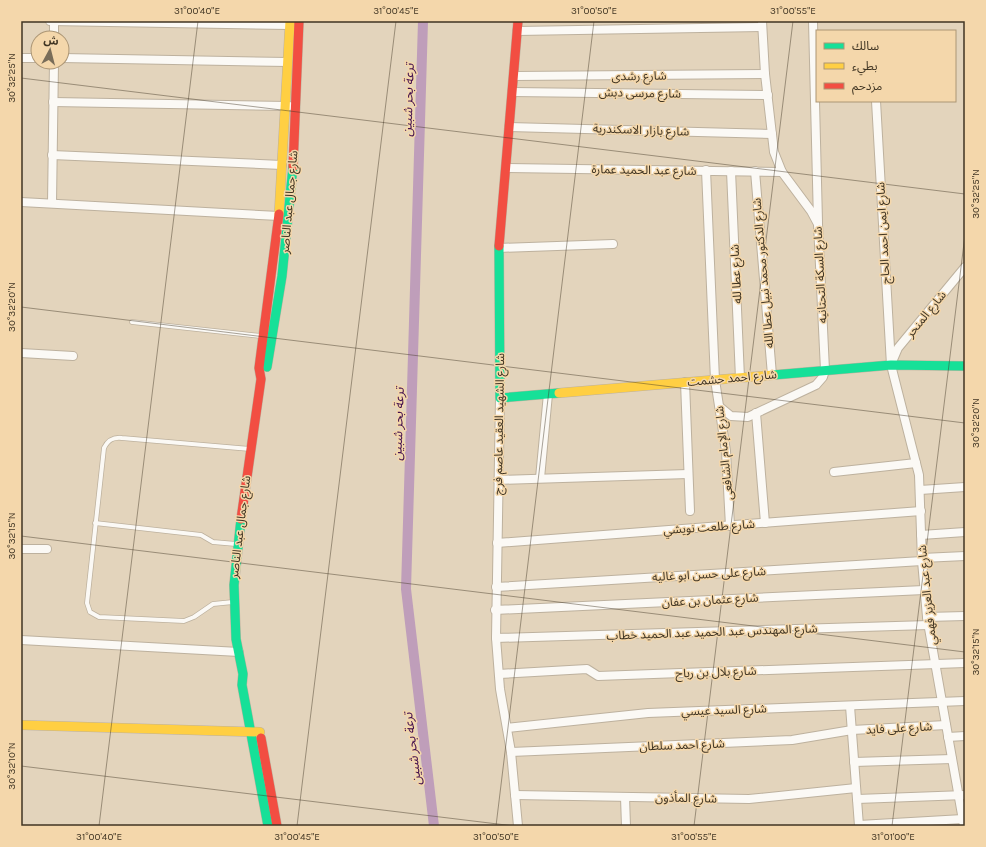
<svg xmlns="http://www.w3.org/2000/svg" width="986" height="847" font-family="Karla,'Noto Sans Arabic',sans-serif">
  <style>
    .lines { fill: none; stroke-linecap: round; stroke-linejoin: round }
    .canal { stroke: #bf9eba; stroke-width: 10 }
    .lane-casing { stroke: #bdb19e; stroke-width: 5.5 }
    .street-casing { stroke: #bdb19e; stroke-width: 10 }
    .fast-casing { stroke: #bdb19e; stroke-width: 10 }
    .slow-casing { stroke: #bdb19e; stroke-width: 10 }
    .jam-casing { stroke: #bdb19e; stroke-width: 10 }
    .lane { stroke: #fbf9f5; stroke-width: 4 }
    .street { stroke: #fbf9f5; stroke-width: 8 }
    .fast { stroke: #16e098; stroke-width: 9 }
    .slow { stroke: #ffcf43; stroke-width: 9 }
    .jam { stroke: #f24e42; stroke-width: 9 }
    .ticks { fill: none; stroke: #403523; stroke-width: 1; stroke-opacity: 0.45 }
    .labels { text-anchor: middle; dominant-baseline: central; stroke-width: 3; stroke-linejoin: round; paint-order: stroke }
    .street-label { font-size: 12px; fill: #403523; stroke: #f4d7ab }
    .water-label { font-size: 13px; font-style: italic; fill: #410f4d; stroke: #f4d7ab }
    .neatline { fill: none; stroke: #403523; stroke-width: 1.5 }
    .ticks-label { font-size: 10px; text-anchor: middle; fill: #403523 }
  </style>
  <rect width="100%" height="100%" fill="#e3d4bc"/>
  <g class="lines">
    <path class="canal" d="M423,21L406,589L434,826"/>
    <g class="lane-casing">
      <g id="lane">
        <path d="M132,322L261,336"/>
        <path d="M95,523L201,535L213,542L236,544"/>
        <path d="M233,602L213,604L194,617L184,621L99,617L90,612L87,603L104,448C108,440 113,437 122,438L250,449"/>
      </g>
    </g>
    <g class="street-casing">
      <g id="street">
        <path d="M50,21L289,25"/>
        <path d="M54,21V38"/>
        <path d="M813,21L818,222"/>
        <path d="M517,31L762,27"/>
        <path d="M21,58H38"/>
        <path d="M62,58L288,62"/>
        <path d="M514,76L765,74"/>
        <path d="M512,92L768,95"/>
        <path d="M876,101L891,365L919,475L922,561L927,617L964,826"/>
        <path d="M53,102L289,106"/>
        <path d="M509,127L772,134"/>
        <path d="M52,155L282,165"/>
        <path d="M506,168L782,172"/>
        <path d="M706,170L715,380L726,451L730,526"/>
        <path d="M731,171L740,378"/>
        <path d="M755,171L772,375"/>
        <path d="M21,202L279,216"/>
        <path d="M52,203L54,62"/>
        <path d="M499,248L613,244"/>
        <path d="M21,353L73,356"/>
        <path d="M892,362L898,348L965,267"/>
        <path d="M685,382L690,511"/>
        <path d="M500,398L496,638L500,689L511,752L518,826"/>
        <path d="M720,407L731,416L748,417L816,385L823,377L825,370L818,224L811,211L782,172L774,152L765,74L762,21"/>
        <path d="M756,413L765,523"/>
        <path d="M834,472L916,463"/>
        <path d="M540,478L548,394"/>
        <path d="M498,480L688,474"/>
        <path d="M920,490L965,487"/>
        <path d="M921,535L965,532"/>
        <path d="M497,543L921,511"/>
        <path d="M21,549H47"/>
        <path d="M922,558L965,556"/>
        <path d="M496,587L922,561"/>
        <path d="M495,610L924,590"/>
        <path d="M927,617L965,616"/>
        <path d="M496,638L929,625"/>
        <path d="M21,640L239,652"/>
        <path d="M499,674L587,669L598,676L965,663"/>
        <path d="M850,706L859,826"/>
        <path d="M507,728L648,713L965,701"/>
        <path d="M948,737L965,736"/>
        <path d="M511,752L792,740L852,730L946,725"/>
        <path d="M854,762L952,759"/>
        <path d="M515,795L749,799L856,788"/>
        <path d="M625,797L626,826"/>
        <path d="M857,799L965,795"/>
        <path d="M859,825L963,819"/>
      </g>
    </g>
    <g class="fast-casing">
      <g id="fast">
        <path d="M499,246L500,398L559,393"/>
        <path d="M267,367L282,276L293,167"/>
        <path d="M773,375L891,365L965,366"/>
        <path d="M241,519L234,585L236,639L243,674L242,685L268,826"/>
      </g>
    </g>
    <g class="slow-casing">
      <g id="slow">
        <path d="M279,214L290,21"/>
        <path d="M559,393L773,375"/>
        <path d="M21,725L260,732"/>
      </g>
    </g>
    <g class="jam-casing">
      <g id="jam">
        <path d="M293,167L299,21"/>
        <path d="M499,246L518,21"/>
        <path d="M241,519L261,379L259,368L279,214"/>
        <path d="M261,738L277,826"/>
      </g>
    </g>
    <use href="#lane" class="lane"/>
    <use href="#street" class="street"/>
    <use href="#fast" class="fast"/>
    <use href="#slow" class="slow"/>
    <use href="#jam" class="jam"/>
  </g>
  <path class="ticks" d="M21,78L965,194M21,307L965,423M21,536L965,652M21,766L514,826M99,826L198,21M297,826L396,21M496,826L594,21M694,826L793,21M892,826L965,235"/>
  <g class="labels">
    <g class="street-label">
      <text transform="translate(639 76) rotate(-1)">شارع رشدى</text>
      <text transform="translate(640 93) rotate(1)">شارع مرسى دبش</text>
      <text transform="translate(641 130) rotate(2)">شارع بازار الاسكندرية</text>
      <text transform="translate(644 170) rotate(1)">شارع عبد الحميد عمارة</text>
      <text transform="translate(289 202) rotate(-85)">شارع جمال عبد الناصر</text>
      <text transform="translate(883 233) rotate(-93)">شارع ايمن احمد الحاج</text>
      <text transform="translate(763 273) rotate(-95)">شارع الدكتور محمد نبيل عطا الله</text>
      <text transform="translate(736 274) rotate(-93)">شارع عطا لله</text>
      <text transform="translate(820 275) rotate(-93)">شارع السكة التحتانيه</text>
      <text transform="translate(926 314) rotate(-51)">شارع المنحر</text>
      <text transform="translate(732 378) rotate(-5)">شارع احمد حشمت</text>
      <text transform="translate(499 424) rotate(-89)">شارع الشهيد العقيد عاصم فرج</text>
      <text transform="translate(724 453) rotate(-96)">شارع الإمام الشافعى</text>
      <text transform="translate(240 527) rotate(-83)">شارع جمال عبد الناصر</text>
      <text transform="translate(709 527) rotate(-4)">شارع طلعت نويشي</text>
      <text transform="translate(709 574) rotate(-3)">شارع على حسن ابو غاليه</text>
      <text transform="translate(927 595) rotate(-96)">شارع عبد العزيز فهمي</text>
      <text transform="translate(710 600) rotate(-3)">شارع عثمان بن عفان</text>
      <text transform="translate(712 632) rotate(-2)">شارع المهندس عبد الحميد عبد الحميد خطاب</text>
      <text transform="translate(716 672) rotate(-2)">شارع بلال بن رباح</text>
      <text transform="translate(724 710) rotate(-2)">شارع السيد عيسي</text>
      <text transform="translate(899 728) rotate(-3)">شارع على فايد</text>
      <text transform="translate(682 745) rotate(-2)">شارع احمد سلطان</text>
      <text transform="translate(686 798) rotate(1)">شارع المأذون</text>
    </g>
    <g class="water-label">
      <text transform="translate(408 100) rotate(-88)">ترعة بحر شبين</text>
      <text transform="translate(398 424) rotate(-88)">ترعة بحر شبين</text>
      <text transform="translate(412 749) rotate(-97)">ترعة بحر شبين</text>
    </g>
  </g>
  <rect width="986" height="847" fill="none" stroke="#f4d7ab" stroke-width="44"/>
  <rect x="816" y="30" width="140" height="72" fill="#f4d7ab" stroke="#ac9675"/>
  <rect x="824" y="43" width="20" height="6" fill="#16e098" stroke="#ac9675"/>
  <text x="852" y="50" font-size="12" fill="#403523">سالك</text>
  <rect x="824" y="63" width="20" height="6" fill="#ffcf43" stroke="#ac9675"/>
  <text x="852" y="70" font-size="12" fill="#403523">بطيء</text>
  <rect x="824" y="83" width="20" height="6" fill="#f24e42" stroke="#ac9675"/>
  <text x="852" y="90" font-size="12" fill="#403523">مزدحم</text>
  <g transform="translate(50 50) rotate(7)"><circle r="19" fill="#f4d7ab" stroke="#ac9675"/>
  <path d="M0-3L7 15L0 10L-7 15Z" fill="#796d59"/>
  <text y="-6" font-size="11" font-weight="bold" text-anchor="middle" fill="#403523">ش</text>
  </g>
  <rect x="22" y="22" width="942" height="803" class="neatline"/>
  <g class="ticks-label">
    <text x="197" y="14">31°00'40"E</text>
    <text x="396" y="14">31°00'45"E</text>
    <text x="594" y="14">31°00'50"E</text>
    <text x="793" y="14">31°00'55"E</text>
    <text transform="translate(11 78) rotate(-90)" y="4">30°32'25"N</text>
    <text transform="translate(975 194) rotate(-90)" y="4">30°32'25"N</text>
    <text transform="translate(11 307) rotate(-90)" y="4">30°32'20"N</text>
    <text transform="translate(975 423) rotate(-90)" y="4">30°32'20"N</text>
    <text transform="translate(11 536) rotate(-90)" y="4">30°32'15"N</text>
    <text transform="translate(975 652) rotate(-90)" y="4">30°32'15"N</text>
    <text transform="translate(11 766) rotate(-90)" y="4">30°32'10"N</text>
    <text x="99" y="840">31°00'40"E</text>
    <text x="297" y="840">31°00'45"E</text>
    <text x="496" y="840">31°00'50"E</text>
    <text x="694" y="840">31°00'55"E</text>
    <text x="893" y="840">31°01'00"E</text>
  </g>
</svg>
